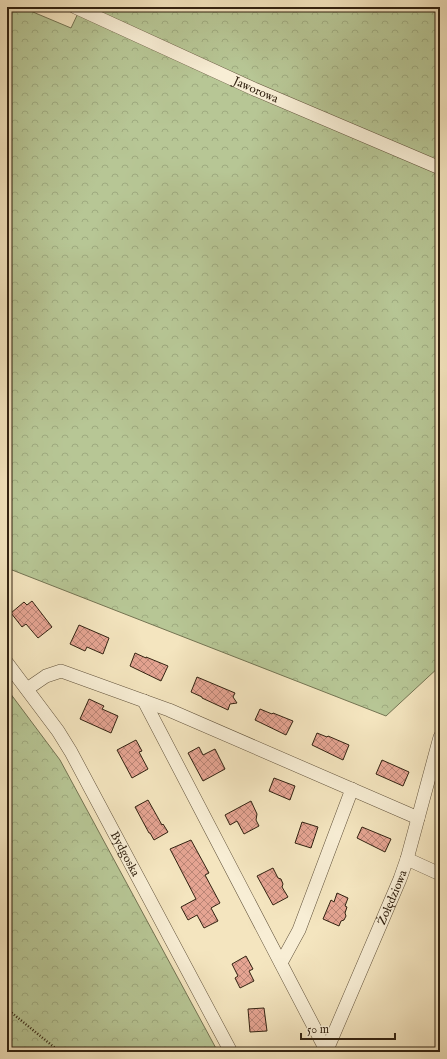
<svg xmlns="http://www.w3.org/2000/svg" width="447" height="1059" font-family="'IM FELL English',serif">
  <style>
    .forest { fill: url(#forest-crowns); stroke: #747453 }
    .building { fill: url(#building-cross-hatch); stroke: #322211 }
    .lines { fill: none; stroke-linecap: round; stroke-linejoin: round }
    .minor-casing { stroke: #62533c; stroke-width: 14 }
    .path { stroke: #322211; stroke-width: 2.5; stroke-dasharray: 1 2; stroke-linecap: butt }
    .minor { stroke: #f8eed5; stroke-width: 13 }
    .labels { text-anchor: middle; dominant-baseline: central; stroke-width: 3; stroke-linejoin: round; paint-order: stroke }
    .street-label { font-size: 12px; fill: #322211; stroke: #f8eed5 }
  </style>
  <defs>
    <pattern id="forest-crowns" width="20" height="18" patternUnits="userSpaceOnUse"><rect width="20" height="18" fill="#b7c695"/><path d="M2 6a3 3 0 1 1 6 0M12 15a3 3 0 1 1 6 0" fill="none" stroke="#9eaa7f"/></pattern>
    <pattern id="building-cross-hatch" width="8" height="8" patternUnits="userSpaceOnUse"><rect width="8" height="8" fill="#e5a492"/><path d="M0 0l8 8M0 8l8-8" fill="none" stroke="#ba8576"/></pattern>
  </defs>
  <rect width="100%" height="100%" fill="#f4e5bf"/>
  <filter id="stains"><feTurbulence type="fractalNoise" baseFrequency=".005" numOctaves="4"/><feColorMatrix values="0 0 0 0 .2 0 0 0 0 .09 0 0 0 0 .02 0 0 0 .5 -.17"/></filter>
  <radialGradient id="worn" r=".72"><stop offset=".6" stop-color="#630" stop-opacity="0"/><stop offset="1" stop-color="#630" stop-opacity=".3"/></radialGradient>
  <g class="forest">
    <path d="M7,7H21L71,28L81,7H440V178L435,185L440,186V666L386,716L7,568Z"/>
    <path d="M7,689L60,760L218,1052H7Z"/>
  </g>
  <g class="building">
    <path d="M32,601L52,627L38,638L26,624L22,627L11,613L24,602L27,605Z"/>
    <path d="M79,625L109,638L103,654L87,647L85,651L70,644Z"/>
    <path d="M135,653L146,658V657L168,666L161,681L130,666Z"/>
    <path d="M197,677L235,693L233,697L237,703L230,704L228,710L202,698V697L191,692Z"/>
    <path d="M89,699L104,706L102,709L118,716L111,733L80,719Z"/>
    <path d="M260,709L272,714L273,713L293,721L286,735L255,720Z"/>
    <path d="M317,733L327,737L328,736L349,745L343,760L312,745Z"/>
    <path d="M136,740L142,751L139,752L148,769L132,778L117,750Z"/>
    <path d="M199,747L203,755L215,749L225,769L203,781L188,753Z"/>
    <path d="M382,760L409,772L403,786L376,774Z"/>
    <path d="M274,778L295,786L290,800L269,791Z"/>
    <path d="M148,800L162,825L163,824L168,832L154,840L150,833H149L135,807Z"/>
    <path d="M251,801L257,814L256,820L259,826L244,834L237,821L230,825L225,815Z"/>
    <path d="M302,822L318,827L311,848L295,843Z"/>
    <path d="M362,827L391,839L385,852L357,838Z"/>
    <path d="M191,840L209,873L205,875L220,903L211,908L218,921L204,928L197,915L188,920L181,907L196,899L170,849Z"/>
    <path d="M273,868L278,878L281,879L283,884L282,887L288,897L273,905L257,876Z"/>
    <path d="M337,893L348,898L345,906L347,907L345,913L346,916L344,920L341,921L339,926L323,919L331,900L334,902Z"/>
    <path d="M246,956L253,969L249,971L254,981L240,988L235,978L238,976L232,964Z"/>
    <path d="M264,1008L267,1031L250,1032L248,1009Z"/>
  </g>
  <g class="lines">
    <g class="minor-casing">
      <g id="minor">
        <path id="s1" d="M75,7L254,89L440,168"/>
        <path id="s2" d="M7,663L58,731L71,752L231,1052"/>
        <path d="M27,689L46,676L61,671L169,710L418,818"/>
        <path d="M144,701L326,1050"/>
        <path d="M407,859L440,874"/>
        <path d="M281,963L299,930L352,789"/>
        <path id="s3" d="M326,1052L400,879L407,859L440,737"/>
      </g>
    </g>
    <g class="path">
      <path d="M437,725L440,715"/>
      <path d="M7,1009L60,1052"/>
    </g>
    <use href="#minor" class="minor"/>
  </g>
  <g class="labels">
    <g class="street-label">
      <text stroke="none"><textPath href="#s1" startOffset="199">Jaworowa</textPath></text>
      <text stroke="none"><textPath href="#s2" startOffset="225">Bydgoska</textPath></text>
      <text stroke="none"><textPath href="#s3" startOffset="168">Żołędziowa</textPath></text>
    </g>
  </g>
  <rect width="447" height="1059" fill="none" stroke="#f4e5bf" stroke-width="24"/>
  <rect x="8" y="8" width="431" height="1043" fill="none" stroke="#322211" stroke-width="2"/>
  <rect x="12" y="12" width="423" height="1035" fill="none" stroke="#322211"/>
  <path d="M301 1033v6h94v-6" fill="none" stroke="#322211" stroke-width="2"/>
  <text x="307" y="1033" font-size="12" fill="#322211" stroke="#f8eed5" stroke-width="3" paint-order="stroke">50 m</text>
  <rect width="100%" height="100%" filter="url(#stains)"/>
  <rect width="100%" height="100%" fill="url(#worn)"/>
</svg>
